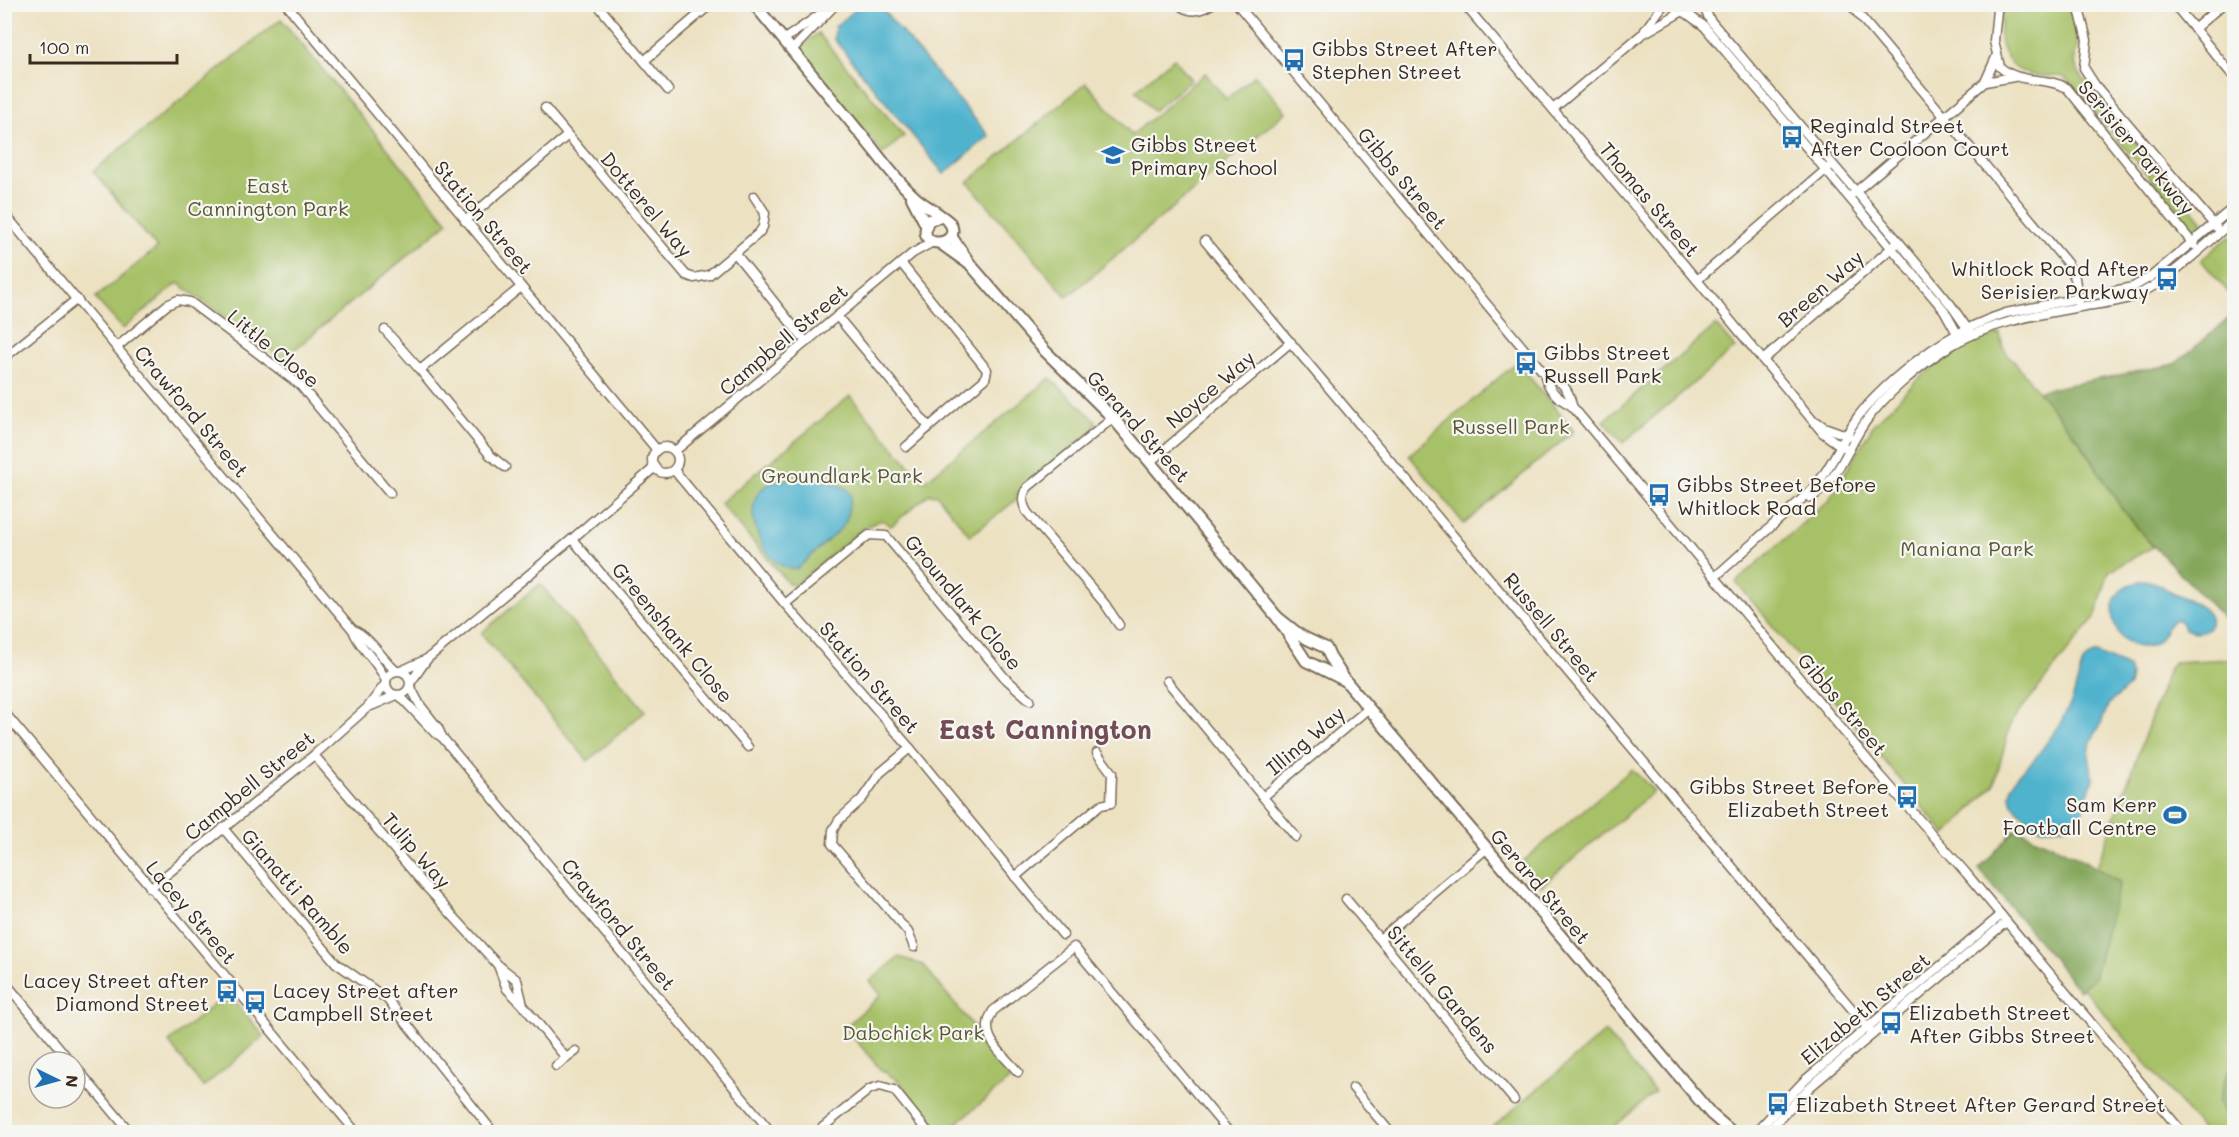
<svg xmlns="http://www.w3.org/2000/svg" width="2239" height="1137" font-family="Mali,sans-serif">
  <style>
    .green { fill: #a7c167; stroke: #717642; stroke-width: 1.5 }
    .forest { fill: #85a75c; stroke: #60683d; stroke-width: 1.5 }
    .water { fill: #50b3ce; stroke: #466e76; stroke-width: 1.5 }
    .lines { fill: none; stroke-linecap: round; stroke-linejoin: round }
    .minor-casing { stroke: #796a57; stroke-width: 11 }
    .tertiary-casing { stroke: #796a57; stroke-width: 14 }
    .minor { stroke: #fff; stroke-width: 8 }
    .tertiary { stroke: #fff; stroke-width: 10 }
    .labels { text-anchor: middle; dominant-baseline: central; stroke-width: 4.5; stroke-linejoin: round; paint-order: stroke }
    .poi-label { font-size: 20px; fill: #3b2a1e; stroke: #f6f6f2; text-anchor: start }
    .street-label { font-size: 20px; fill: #3b2a1e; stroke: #f6f6f2 }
    .park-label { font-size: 20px; fill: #5b5734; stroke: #f6f6f2 }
    .district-label { font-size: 26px; font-weight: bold; fill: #724d55; stroke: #f6f6f2 }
  </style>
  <rect width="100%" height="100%" fill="#f6f6f2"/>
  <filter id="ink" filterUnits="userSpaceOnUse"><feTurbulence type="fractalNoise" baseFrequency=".0167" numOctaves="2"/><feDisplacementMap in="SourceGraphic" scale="12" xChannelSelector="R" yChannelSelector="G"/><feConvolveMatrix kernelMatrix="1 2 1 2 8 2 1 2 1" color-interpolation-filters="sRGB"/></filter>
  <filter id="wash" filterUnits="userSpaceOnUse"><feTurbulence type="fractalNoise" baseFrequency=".008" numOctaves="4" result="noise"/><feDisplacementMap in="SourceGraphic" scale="24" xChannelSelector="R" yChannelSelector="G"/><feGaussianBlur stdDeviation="1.35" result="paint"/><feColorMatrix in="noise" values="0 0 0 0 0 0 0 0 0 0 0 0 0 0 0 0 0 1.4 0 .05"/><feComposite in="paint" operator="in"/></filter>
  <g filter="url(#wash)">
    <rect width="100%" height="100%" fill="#ece1c1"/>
    <g class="green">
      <path d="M2002,5H2066C2093,35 2068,48 2077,69C2082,80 2095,92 2103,102C2135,143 2170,182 2203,222L2194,230L2065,77C2054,75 2043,77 2032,75C2012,71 1999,52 2000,33C2000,23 2003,16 2002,5Z"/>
      <path d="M281,19L448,222L283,359L178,283L123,329L95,298L157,248L93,171Z"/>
      <path d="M818,33L904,136L883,154L797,50Z"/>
      <path d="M1174,58L1191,80L1153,111L1136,90Z"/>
      <path d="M1205,73L1226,99L1255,75L1286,112L1067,297L968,182L1086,83L1132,135Z"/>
      <path d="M2230,236L2234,241V299L2201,260Z"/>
      <path d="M1716,325L1735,348L1623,443L1604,421Z"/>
      <path d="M2000,334L2003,348L2080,442L2120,506L2153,547L2109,571L2095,618L2011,722L1994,785L1946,835L1736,582L1829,500L1874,424L1915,382L1946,357L1958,350L1981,338Z"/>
      <path d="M1517,362L1574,431L1464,524L1409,455Z"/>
      <path d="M1050,378L1096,421L1095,428L1018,492L1017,499L970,536L937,495L929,494L891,526L882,520L865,527L795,585L789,584L720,503L850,396L924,482Z"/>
      <path d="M540,584L645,711L588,761L481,633Z"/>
      <path d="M2230,659L2234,660V1132H2204L2062,963L2169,668L2174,662Z"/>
      <path d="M1632,769L1654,791L1541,886L1522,862Z"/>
      <path d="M899,957L923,965L1014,1076L946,1132H939L899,1081L880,1069L845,1027L881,995L870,981Z"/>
      <path d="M227,993L264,1036L203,1087L169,1042Z"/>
      <path d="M1605,1032L1655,1092L1608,1132H1487Z"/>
    </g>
    <g class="forest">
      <path d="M2234,314V629L2143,535L2120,506L2080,441L2038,391L2175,364Z"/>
      <path d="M2016,829L2078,857L2120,882L2094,978L2079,990L1979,869Z"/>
      <path d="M2234,1067V1128L2218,1102L2227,1073Z"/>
    </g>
    <g class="water">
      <path d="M861,5H879L989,136L944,174L834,39L835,27Z"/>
      <path d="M812,478L837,484L847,489L851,496L846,521L840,529L798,568C767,578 728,494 775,482C786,478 801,479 812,478Z"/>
      <path d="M2146,581C2155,581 2160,586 2168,590C2180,597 2218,608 2209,627C2202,634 2192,632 2184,629L2181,622L2176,619C2163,625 2164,640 2152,645C2119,657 2098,607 2124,588C2130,584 2138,582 2146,581Z"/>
      <path d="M2096,653L2128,667L2131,676L2129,686L2108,705L2101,724L2091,741L2089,755L2093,779L2081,816L2065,827L2040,828L2031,823L2012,804L2010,796L2011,787L2018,775L2033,761L2057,729L2072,701L2082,665L2086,659Z"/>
    </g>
  </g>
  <g filter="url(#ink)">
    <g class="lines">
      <g class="minor-casing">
        <g id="minor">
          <path d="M286,4L657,450"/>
          <path d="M597,4L668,90"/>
          <path d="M1178,4C1190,14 1200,11 1212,4"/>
          <path d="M1237,4L1544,373C1548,390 1557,398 1572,406L1881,776L1966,873L2182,1132"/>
          <path d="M1464,4L1697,280L1823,433L1841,446L1850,449"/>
          <path d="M1671,4C1679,15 1690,15 1698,4"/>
          <path d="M1702,4L1710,20L1899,242L1951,305L1969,331"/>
          <path d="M1850,4L2067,263L2075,278L2079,304"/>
          <path d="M1996,4L1997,10L1994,41L2000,67C2020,85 2046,76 2067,88L2194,245"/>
          <path d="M2076,4L2080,13L2087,40L2084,68L2095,85L2216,227"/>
          <path d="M2174,4L2234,77"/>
          <path d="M1686,13L1704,26L1944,310L1959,337"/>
          <path d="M2194,29L2223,4"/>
          <path d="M1645,30L1664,4"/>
          <path d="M783,40L822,13"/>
          <path d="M792,50L835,5"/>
          <path d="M644,61L711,4"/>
          <path d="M1985,82L2014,77"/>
          <path d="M545,108L686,275L694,278L709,275L759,233L763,227L765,213L754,196"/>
          <path d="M1553,109L1641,35L1681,12"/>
          <path d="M1854,193L1985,82L1997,55"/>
          <path d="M4,213L353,630C359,648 378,661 386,681"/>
          <path d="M465,221L567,136"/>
          <path d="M1205,241L1873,1034"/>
          <path d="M735,253L806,342"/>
          <path d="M1697,280L1828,168"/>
          <path d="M837,316L929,427L985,379L987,370L901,263"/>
          <path d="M385,330L420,370"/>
          <path d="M117,347L167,305L178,300L190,302L300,385L390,493"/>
          <path d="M4,358L77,299"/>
          <path d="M1763,360L1896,244"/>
          <path d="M1544,373C1561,380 1569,388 1572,406"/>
          <path d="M1113,418L1028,487C1021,496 1022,503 1027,512L1105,604L1119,625"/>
          <path d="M1817,422L1824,427L1849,436"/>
          <path d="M906,447L929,427"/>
          <circle cx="665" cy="460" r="13"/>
          <path d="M675,451L913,253L933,242"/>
          <path d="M1150,462L1291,342"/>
          <path d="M505,467L490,455L420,370L521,287"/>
          <path d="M674,470L785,604L910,748L1063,935"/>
          <path d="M1811,498C1841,477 1846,449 1866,421C1885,395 1919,366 1947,348C1987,323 2034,315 2080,307C2097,304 2114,303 2129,298C2161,288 2208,242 2234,220"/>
          <path d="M572,539L748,747"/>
          <path d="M1715,577L1813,489C1832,467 1841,441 1857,418C1867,404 1879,393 1892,381C1927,350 1962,327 2006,313L2133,287L2152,276L2234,207"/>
          <path d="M785,604L864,539L869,535L886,536L1005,678L1030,700"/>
          <path d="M354,630C372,639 381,658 396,671"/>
          <circle cx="398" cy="683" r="12"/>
          <path d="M401,671L427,659"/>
          <path d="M1167,681L1296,837"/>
          <path d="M411,682L427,659L572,539L655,467"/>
          <path d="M410,686L420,705L438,728L442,737L771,1132"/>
          <path d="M399,695L434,732L442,737"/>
          <path d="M371,706L397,695"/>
          <path d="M4,712L356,1132"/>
          <path d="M910,748L880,773L862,799L839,820L833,830L832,844L908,932L914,947"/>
          <path d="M314,755L421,881L498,965L517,980L523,1005"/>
          <path d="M1263,797L1369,708"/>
          <path d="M223,828L336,963L387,999L493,1132"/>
          <path d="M1015,877L1093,811L1101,805L1111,803L1112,773L1097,753"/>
          <path d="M150,888L314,755L368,707L386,683"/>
          <path d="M1346,899L1514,1100"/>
          <path d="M1380,939L1486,849"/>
          <path d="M498,965L507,989L523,1005L566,1058"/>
          <path d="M4,981L71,1062"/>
          <path d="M75,1066L130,1132"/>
          <path d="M556,1066L576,1051"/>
          <path d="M1018,1072C1002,1053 977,1036 993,1011L1074,947L1229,1132"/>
          <path d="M1353,1088L1390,1132"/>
          <path d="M817,1132L870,1089L880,1086L894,1090L928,1132"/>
          <path d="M1756,1132L1804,1081L2001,915"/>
          <path d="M1767,1132L1810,1087L2006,922"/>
        </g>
      </g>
      <g class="tertiary-casing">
        <g id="tertiary">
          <path d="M754,4C789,47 825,90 860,133C878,154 895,180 917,199C923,204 947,219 950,223C964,247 912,252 929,220L940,217"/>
          <path d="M912,198L926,225"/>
          <path d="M951,236L970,264L1045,351L1113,418L1150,462L1277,617L1306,661L1342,679"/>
          <path d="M940,243L965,261"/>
          <path d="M1277,617L1301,636L1326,648L1330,657L1345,680L1711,1114L1732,1132"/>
        </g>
      </g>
      <use href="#minor" class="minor"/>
      <use href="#tertiary" class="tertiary"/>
    </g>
  </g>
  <defs>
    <g id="bus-bare" transform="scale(1.8)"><path d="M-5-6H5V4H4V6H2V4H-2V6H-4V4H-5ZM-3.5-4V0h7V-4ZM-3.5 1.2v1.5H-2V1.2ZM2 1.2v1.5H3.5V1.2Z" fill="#1f6fb2" stroke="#f6f6f2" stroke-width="2.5" paint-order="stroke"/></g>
    <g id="school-bare" transform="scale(1.8)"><path d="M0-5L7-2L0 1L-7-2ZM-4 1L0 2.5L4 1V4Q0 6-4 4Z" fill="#1f6fb2" stroke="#f6f6f2" stroke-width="2.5" paint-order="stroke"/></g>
    <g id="stadium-bare" transform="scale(1.8)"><path d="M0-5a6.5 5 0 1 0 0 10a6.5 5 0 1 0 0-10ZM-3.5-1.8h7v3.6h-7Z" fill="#1f6fb2" stroke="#f6f6f2" stroke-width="2.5" paint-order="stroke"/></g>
  </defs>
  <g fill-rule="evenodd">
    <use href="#bus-bare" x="1294" y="60"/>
    <use href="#bus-bare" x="1792" y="137"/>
    <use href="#school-bare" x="1113" y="155"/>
    <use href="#bus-bare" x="2167" y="279"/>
    <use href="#bus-bare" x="1526" y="363"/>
    <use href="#bus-bare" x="1659" y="495"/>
    <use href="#bus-bare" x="1907" y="797"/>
    <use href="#stadium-bare" x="2175" y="815"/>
    <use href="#bus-bare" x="227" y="991"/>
    <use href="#bus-bare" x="255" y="1002"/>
    <use href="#bus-bare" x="1891" y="1023"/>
    <use href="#bus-bare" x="1778" y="1104"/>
  </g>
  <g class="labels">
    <g class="poi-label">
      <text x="1312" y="48">Gibbs Street After<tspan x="1312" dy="23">Stephen Street</tspan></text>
      <text x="1810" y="125">Reginald Street<tspan x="1810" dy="23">After Cooloon Court</tspan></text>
      <text x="1131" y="144">Gibbs Street<tspan x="1131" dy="23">Primary School</tspan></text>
      <text x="2149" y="268" text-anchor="end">Whitlock Road After<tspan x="2149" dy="23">Serisier Parkway</tspan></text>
      <text x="1544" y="352">Gibbs Street<tspan x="1544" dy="23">Russell Park</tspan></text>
      <text x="1677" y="484">Gibbs Street Before<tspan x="1677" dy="23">Whitlock Road</tspan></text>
      <text x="1889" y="786" text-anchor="end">Gibbs Street Before<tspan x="1889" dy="23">Elizabeth Street</tspan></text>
      <text x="2157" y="804" text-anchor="end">Sam Kerr<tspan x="2157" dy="23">Football Centre</tspan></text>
      <text x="209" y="980" text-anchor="end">Lacey Street after<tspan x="209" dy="23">Diamond Street</tspan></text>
      <text x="273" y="990">Lacey Street after<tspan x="273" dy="23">Campbell Street</tspan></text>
      <text x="1909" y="1012">Elizabeth Street<tspan x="1909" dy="23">After Gibbs Street</tspan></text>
      <text x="1796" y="1104">Elizabeth Street After Gerard Street</text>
    </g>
    <g class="street-label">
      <text transform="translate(2137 147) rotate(50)">Serisier Parkway</text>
      <text transform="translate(1403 178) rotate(50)">Gibbs Street</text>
      <text transform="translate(1650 199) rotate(50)">Thomas Street</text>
      <text transform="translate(647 204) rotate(50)">Dotterel Way</text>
      <text transform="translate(484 217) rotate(50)">Station Street</text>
      <text transform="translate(1820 288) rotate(-41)">Breen Way</text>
      <text transform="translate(783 339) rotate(-40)">Campbell Street</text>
      <text transform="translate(274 348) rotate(39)">Little Close</text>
      <text transform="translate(1210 389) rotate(-40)">Noyce Way</text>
      <text transform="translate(192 411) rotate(50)">Crawford Street</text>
      <text transform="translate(1139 426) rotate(48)">Gerard Street</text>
      <text transform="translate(964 602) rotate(50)">Groundlark Close</text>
      <text transform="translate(1552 627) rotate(50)">Russell Street</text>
      <text transform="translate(673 632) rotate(50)">Greenshank Close</text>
      <text transform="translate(870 677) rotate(49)">Station Street</text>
      <text transform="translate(1843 704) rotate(50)">Gibbs Street</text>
      <text transform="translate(1305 740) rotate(-40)">Illing Way</text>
      <text transform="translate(249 785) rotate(-39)">Campbell Street</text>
      <text transform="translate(417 850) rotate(49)">Tulip Way</text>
      <text transform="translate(1541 886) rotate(50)">Gerard Street</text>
      <text transform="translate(298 891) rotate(49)">Gianatti Ramble</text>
      <text transform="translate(192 912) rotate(50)">Lacey Street</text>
      <text transform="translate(619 924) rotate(50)">Crawford Street</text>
      <text transform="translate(1443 989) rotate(50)">Sittella Gardens</text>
      <text transform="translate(1865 1008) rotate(-40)">Elizabeth Street</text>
    </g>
    <g class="park-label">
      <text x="268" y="185">East<tspan x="268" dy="23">Cannington Park</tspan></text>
      <text x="1511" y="426">Russell Park</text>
      <text x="842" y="475">Groundlark Park</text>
      <text x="1967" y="548">Maniana Park</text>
      <text x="913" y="1032">Dabchick Park</text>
    </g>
    <g class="district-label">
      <text x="1045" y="729">East Cannington</text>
    </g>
  </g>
  <rect width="2239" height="1137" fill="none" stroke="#f6f6f2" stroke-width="24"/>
  <g transform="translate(57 1080) rotate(95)"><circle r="28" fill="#f6f6f2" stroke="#aba49d" stroke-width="1.5"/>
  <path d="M0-4.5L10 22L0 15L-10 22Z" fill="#1f6fb2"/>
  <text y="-9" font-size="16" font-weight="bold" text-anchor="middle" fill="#3b2a1e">N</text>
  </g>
  <path d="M30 54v9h147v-9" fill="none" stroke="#3b2a1e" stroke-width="3"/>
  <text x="39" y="54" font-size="18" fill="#3b2a1e" stroke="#f6f6f2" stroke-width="4.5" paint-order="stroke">100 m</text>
</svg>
